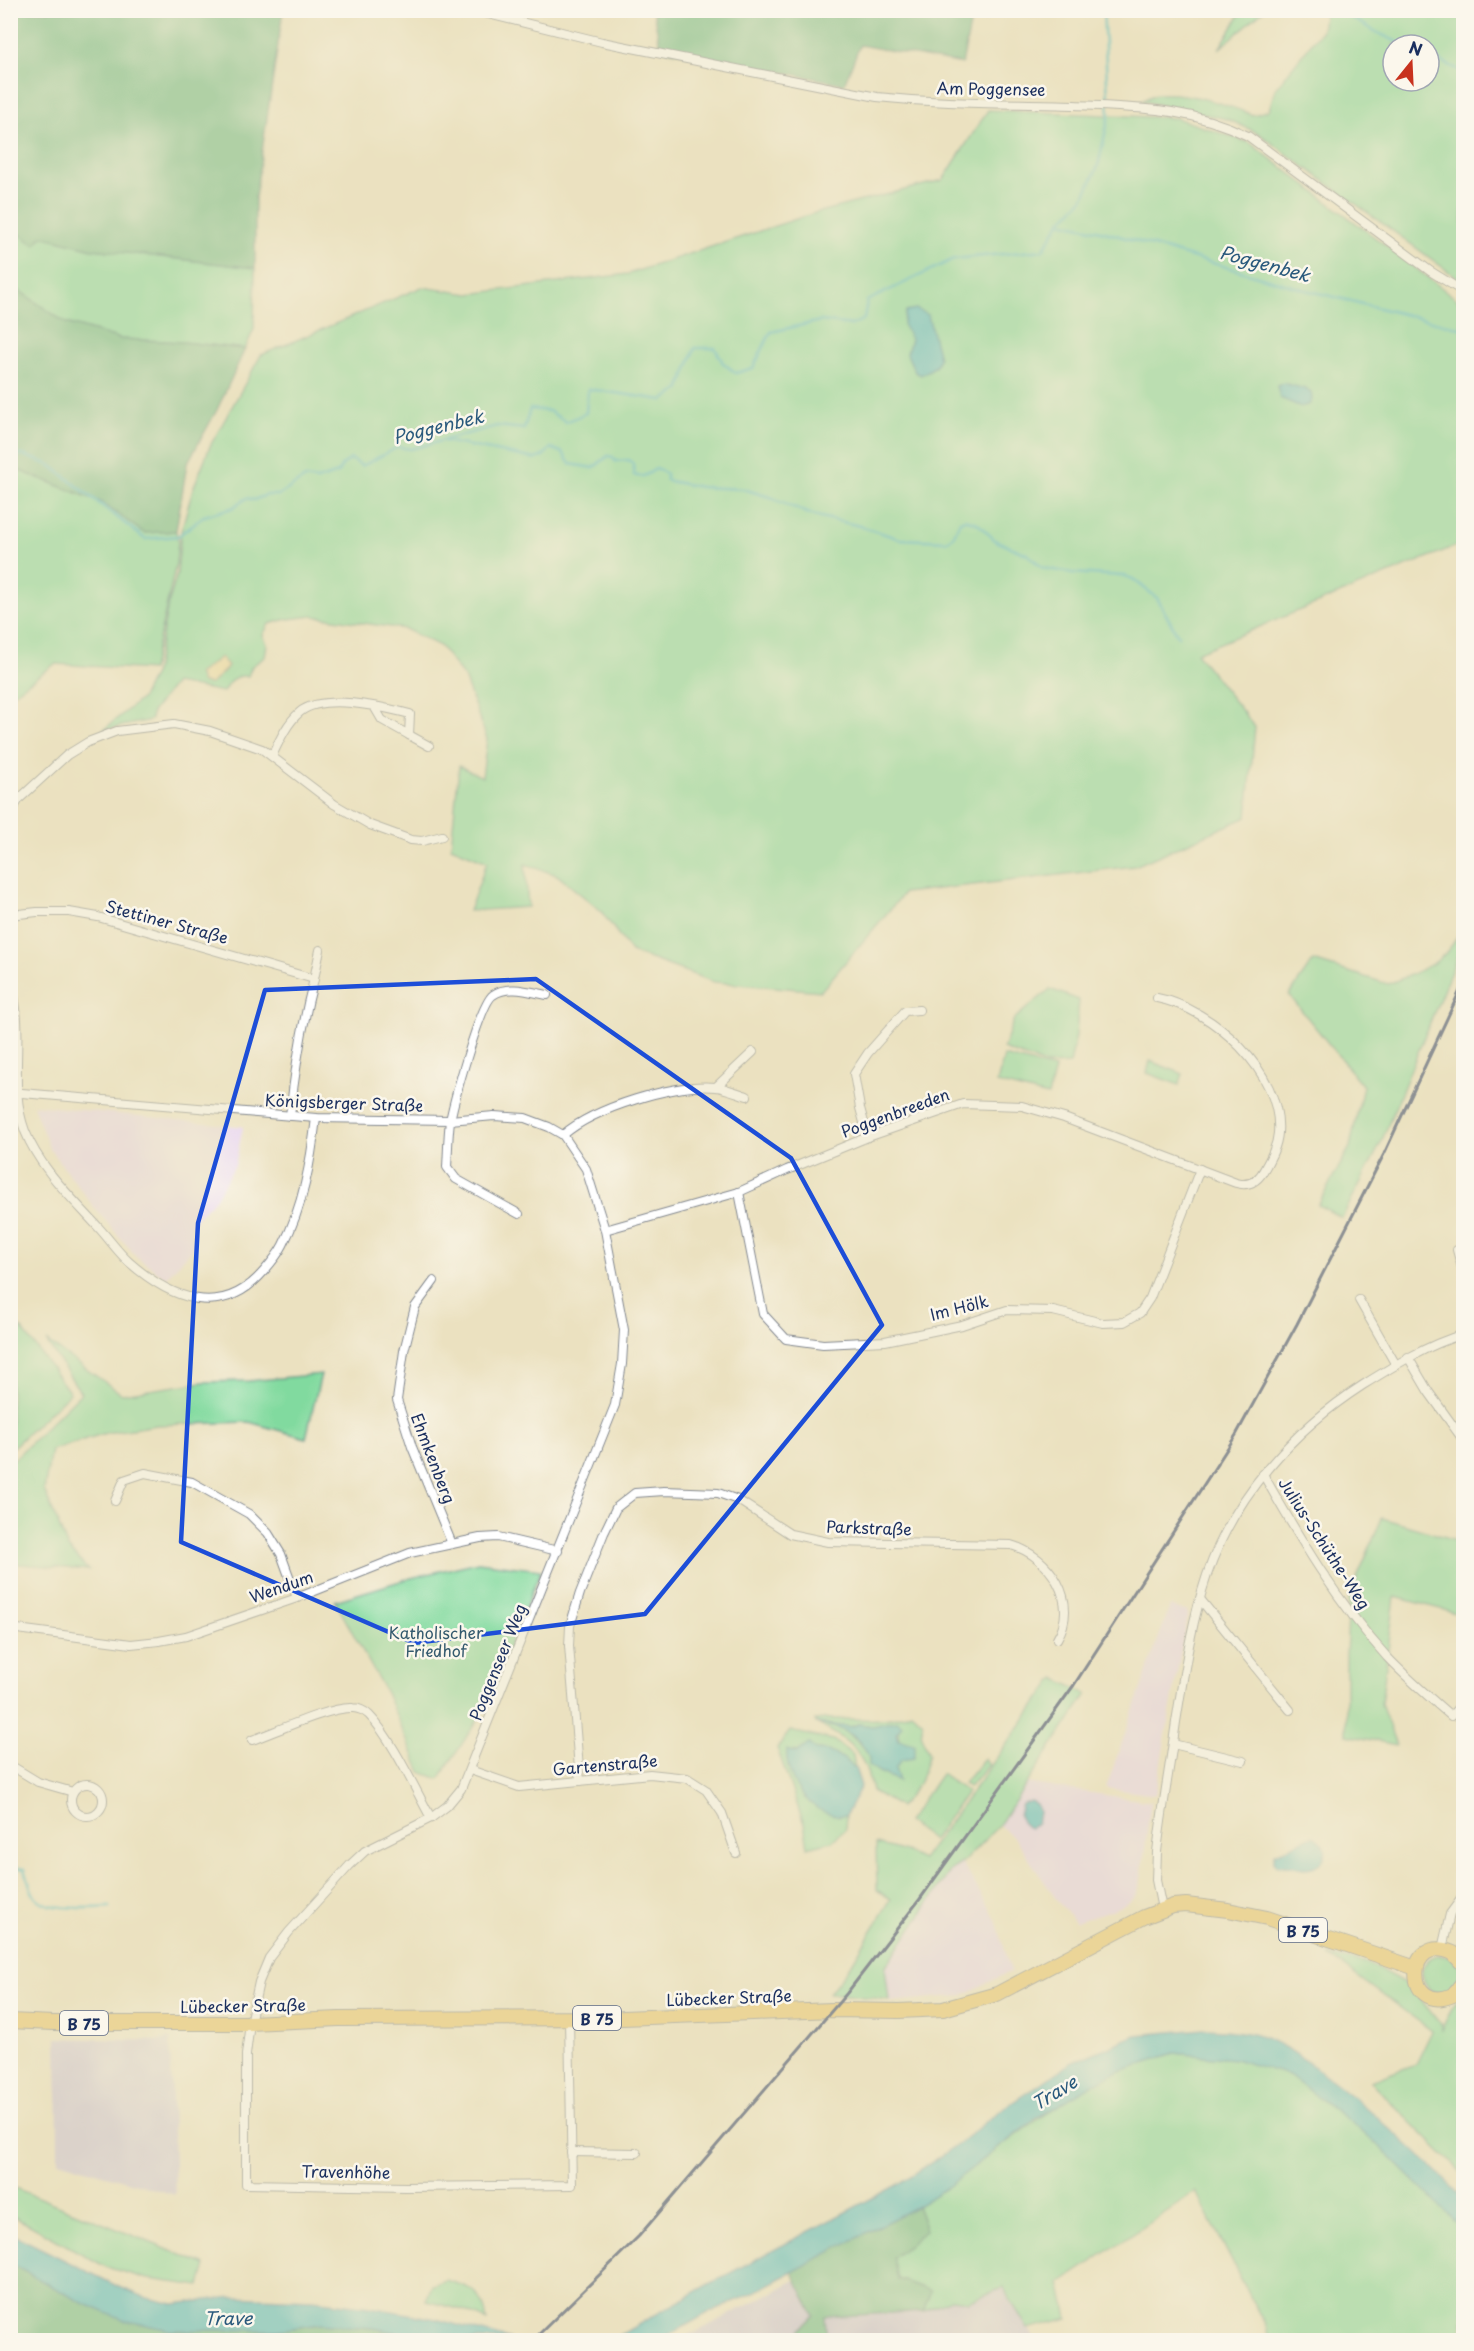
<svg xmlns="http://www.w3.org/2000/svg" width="1474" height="2351" font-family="'Playpen Sans',sans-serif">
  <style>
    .built { fill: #e6d2f0 }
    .industrial { fill: #c8bfd8 }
    .green { fill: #81da9f; stroke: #4e847e; stroke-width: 1.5; fill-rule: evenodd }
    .forest { fill: #68ba86; stroke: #427472; stroke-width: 1.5 }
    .sand { fill: #eeda9e; stroke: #84847e; stroke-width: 1.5 }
    .water { fill: #4bbac3; stroke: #337490; stroke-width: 1.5 }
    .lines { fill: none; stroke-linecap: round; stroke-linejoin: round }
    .stream { stroke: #4bbac3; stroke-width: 3 }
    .minor-casing { stroke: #83888f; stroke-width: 10 }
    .primary-casing { stroke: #83888f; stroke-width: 16 }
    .minor { stroke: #fff; stroke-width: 8 }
    .primary { stroke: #ecc669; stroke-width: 14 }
    .rail { stroke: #1b2f5e; stroke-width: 3 }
    .marked { fill: none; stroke: #1d4ed8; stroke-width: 4.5; stroke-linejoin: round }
    .labels { text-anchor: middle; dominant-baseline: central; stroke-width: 5; stroke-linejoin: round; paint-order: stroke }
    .shield { fill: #fbf7ec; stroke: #5e6b89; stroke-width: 1.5 }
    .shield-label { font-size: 15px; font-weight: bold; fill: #1b2f5e }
    .street-label { font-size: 16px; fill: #1b2f5e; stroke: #fbf7ec }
    .park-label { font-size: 16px; fill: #345a6e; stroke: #fbf7ec }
    .water-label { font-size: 18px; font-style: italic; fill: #29597c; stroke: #fbf7ec }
  </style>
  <rect width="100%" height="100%" fill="#fbf7ec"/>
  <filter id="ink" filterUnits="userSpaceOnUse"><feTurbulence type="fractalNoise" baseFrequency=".0167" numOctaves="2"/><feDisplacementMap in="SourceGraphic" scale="12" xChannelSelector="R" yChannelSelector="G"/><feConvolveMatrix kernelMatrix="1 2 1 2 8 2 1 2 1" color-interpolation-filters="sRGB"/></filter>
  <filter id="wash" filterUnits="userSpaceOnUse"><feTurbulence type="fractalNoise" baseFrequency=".008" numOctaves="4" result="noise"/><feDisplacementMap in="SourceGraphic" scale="24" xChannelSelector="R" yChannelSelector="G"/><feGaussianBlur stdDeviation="1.35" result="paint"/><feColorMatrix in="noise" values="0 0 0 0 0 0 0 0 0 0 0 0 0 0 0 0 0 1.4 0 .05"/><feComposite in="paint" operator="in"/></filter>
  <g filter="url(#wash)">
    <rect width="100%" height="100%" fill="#ebe1c0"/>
    <g class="built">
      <path d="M33,1105L243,1127L235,1165L215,1199L194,1219L191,1229L194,1247L166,1278L137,1257L97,1211L49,1148Z"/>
      <path d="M1170,1606L1188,1612L1155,1795L1106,1788Z"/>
      <path d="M1026,1783L1151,1802L1140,1885L1136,1895L1120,1907L1076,1922L1058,1902L1014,1837L999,1825Z"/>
      <path d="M962,1863L996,1920L1011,1971L963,1995L890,2002L885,1968L951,1870Z"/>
    </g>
    <g class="industrial">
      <path d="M57,2038L159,2041L170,2038L175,2195L58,2161Z"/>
      <path d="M796,2280L814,2315L791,2340H681Z"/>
      <path d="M1003,2288L1036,2340H827L825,2317L923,2311L952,2299L968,2301Z"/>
    </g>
    <g class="green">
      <path d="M1242,10L1263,11L1219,49L1242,11Z"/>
      <path d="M1325,10L1463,11V282L1258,133L1227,119L1142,101C1147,98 1153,94 1159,94C1190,92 1225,104 1253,115L1269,110L1275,89L1322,30ZM1393,45H1429V81H1393Z"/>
      <path d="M988,110L1176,118L1250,143L1463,304V543L1196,653L1255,727L1247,817L1135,866L904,893L821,991L714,982L631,952L601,911L557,875L525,864L528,907L469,911L487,862L451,847L459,766L482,777L487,739L464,677L440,646L405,629L313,616L288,619L269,624L263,635L267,644L265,657L252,666L248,676C233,675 230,681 223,692L175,683L152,712L151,720L103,730L142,698L155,672L168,605L177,574L181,531L193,489L210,446L261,355L422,287L469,294L628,274L815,213L943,180Z"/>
      <path d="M10,228L35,244L41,236L93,249L255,268L254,329L245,349L183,342L121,339L66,323L11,285Z"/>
      <path d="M18,470L101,502L144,533L176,531L178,541L176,564L152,670L55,664L11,695V471Z"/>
      <path d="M1463,924V942L1380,1145L1342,1218L1318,1205L1350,1147L1363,1086L1289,995L1313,961L1388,984C1423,969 1448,964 1463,924Z"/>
      <path d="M1050,989L1079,1000L1076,1036L1070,1064L1047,1065L1003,1049L1014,1019Z"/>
      <path d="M1004,1056L1055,1069L1048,1096L997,1083Z"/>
      <path d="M1150,1061L1183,1074L1179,1085L1147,1073Z"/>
      <path d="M11,1320L23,1330L70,1393L11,1449Z"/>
      <path d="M46,1341L122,1394L203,1382L249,1381L321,1374L306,1438L249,1422L157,1425L106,1433L51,1450L44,1490L68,1548L88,1570L11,1563V1462L81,1393Z"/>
      <path d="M1382,1518L1463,1542V1615L1395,1597L1381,1704L1396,1745L1346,1735V1655L1349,1597Z"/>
      <path d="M478,1562L541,1570L481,1715L439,1779L421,1772L386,1693L335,1601L407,1579Z"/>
      <path d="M1055,1678L1087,1694L999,1825L962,1863L951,1870L885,1967L889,2000L829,1993L851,1965L891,1899L877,1890L876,1844L906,1852L922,1860Z"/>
      <path d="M911,1712L923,1722L921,1736L929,1754L920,1782L900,1807L872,1791C863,1749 852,1743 816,1723L815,1720C847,1715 880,1726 911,1712ZM898,1721C896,1739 905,1753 895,1769L898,1780L879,1772L870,1760L867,1750L843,1729L820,1724L851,1727L859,1724L872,1726Z"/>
      <path d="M790,1731L833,1740L853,1755L855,1768C844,1759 832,1750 817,1750C806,1750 798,1753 788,1751L838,1816L846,1815L845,1830L832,1841L808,1847L804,1824L777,1748Z"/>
      <path d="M984,1759L989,1765L969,1787L963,1784Z"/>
      <path d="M941,1774L967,1792L933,1840L907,1822Z"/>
      <circle cx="1441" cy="1974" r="19"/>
      <path d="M1329,1956L1368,1963L1410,1986L1441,2025V2031C1447,2019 1451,2004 1463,1997V2174L1370,2081L1416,2064L1432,2031Z"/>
      <path d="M1174,2053L1235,2059L1289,2075L1352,2123L1381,2148L1463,2229V2340H1271L1266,2327L1196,2192L1060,2283L1068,2318L1028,2329L1003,2288L968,2301L951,2299L923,2311L930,2291L898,2279L892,2258L926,2230L917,2206C979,2167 1032,2118 1096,2082C1120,2069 1147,2062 1174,2053Z"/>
      <path d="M10,2186L206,2265L200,2286L148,2279L106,2267L11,2215Z"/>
      <path d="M446,2280C473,2289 482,2289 487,2321L463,2310L426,2301L432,2285Z"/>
    </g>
    <g class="forest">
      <path d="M10,11H283L255,198V268L93,249L42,236L35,245L11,228Z"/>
      <path d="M973,11L962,64L860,45L844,84L661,49L653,11Z"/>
      <path d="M11,285L66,323L121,339L183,342L245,349L217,410L187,464L176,531L144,533L101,502L18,470L11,471Z"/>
      <path d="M917,2206L926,2230L893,2258L898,2279L931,2291L923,2311L825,2317L827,2340H791L814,2315L792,2271Z"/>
      <path d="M11,2264L83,2303L170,2330H278L320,2324L374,2328L433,2340H310L304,2337L287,2340H11Z"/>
    </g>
    <path class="sand" d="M221,657L228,667L211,684L202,683L198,674Z"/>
    <g class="water">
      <path d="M916,309L928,315L939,358L936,366L921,375L915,372L907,354L911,339L903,324L906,311Z"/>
      <path d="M1283,383L1305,389L1311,393L1312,398L1310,404L1301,407L1280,398L1277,386Z"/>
      <path d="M898,1721L902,1725L896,1733L898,1740L914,1744V1758L901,1760L895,1769L899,1781L879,1772L869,1765C872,1751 853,1733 840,1729C833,1726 824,1725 816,1723L851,1727L859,1724L872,1726Z"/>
      <path d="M809,1744L816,1750L828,1751L844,1759L855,1768L861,1786L846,1815C813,1820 784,1780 787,1750L796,1753Z"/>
      <path d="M1030,1801L1036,1804L1039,1812L1037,1824L1030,1828L1025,1826L1019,1816L1022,1804Z"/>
      <path d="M1312,1836C1330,1842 1330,1862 1312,1867C1302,1870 1287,1866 1276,1865L1274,1861V1854Z"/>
      <path d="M1204,2029C1225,2030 1248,2031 1268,2039C1293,2050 1315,2067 1337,2084C1382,2119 1423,2158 1463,2198V2229L1381,2148L1352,2123L1289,2075L1235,2059L1174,2053L1120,2071L1097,2082L1038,2117L949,2186L919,2205L749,2295L706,2314L661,2340H611L715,2281L897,2185L952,2149L998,2112L1071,2063L1136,2035Z"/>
      <path d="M10,2233L117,2286L147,2298L174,2304L233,2297L313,2300L370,2307L436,2319L511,2340H433L374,2328L320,2324L278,2330H170L123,2320L83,2303L11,2264Z"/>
    </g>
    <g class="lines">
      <g class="stream">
        <path d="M1338,10L1376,32L1404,45"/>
        <path d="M1429,56L1464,72"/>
        <path d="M1060,222L1105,232L1306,290L1464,329"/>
        <path d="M444,441L536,459L543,456L551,448L563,453L570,464L593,468L608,456L613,457L615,461L629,460L633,464L634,475C644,479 649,473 657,468L666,474V480L669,481L700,487L743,489L770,497L812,515L860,526L900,539L948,541L954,535L960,521L965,519L977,523L996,541L1027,554L1043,568L1071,573L1124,576L1133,579L1157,598L1178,636"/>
        <path d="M10,455H23L50,465L145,539L178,536L204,516L232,508L247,498L254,500L266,495H279L305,478L317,480L338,473L342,465L351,459L362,466L398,447L411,449L497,426L524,429L530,409L549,411L566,422L586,413L588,389L663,400L679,390L695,348H715L723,363L736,373L753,368L771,332L821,321L852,325L864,319L867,301L954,259L1043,250L1060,222L1083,199L1098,166L1109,116L1103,10"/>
        <path d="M10,1867L25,1869C28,1878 30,1890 35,1897C45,1911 94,1908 110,1907"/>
      </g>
    </g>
  </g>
  <g filter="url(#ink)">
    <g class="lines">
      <g class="minor-casing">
        <g id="minor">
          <path d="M472,10L602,42L877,97C943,104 1008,103 1074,105C1138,108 1189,107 1248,136L1430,271L1464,292"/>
          <path d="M409,735L429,746"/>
          <path d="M272,756C279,741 287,723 300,712C323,693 383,707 410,714L409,735L382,720L375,708"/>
          <path d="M10,814L19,799L67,755L88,742L117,731L174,724L210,731L262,749L334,804L370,825L411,840L422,841L442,836"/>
          <path d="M10,915L37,912H69L98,917L314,979C302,1024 295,1069 290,1116"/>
          <path d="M314,979L320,950"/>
          <path d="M10,982C27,1031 7,1083 25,1131C40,1169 72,1198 99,1228C109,1239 118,1252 129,1262C171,1299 222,1320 264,1271C271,1263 278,1255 283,1245C303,1207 311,1161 316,1118"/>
          <path d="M716,1087L753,1052"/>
          <path d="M10,1092L316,1118L450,1120L494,1116L525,1118L549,1127L563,1135L586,1169L605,1230L624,1330L622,1364L615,1405L461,1789L447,1806L431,1818L365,1851L350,1865L289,1932L269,1958L259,1982L250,2023L246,2055V2184L405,2187L572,2185L569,2019"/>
          <path d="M563,1135C594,1108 674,1083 716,1087C726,1088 737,1093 747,1096"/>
          <path d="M868,1137L860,1108L854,1074L868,1053L905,1011L919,1010"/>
          <path d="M739,1192L763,1314L786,1339L823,1344L885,1341L962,1325L1007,1310L1053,1311L1103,1323L1124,1322L1140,1313L1150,1298L1200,1169"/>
          <path d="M519,1214L456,1179L447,1167C448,1152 448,1136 450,1121C454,1101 480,1004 493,995C507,984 531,992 547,995"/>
          <path d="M605,1230L739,1192L787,1170L868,1137L963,1104L1022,1106L1064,1118L1236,1183C1250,1187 1259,1180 1265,1168C1271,1157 1277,1146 1278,1133C1283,1073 1212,1008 1157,998"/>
          <path d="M1457,1250L1464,1275"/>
          <path d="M434,1281L415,1307L404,1351L397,1400L412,1447L452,1544"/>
          <path d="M1359,1300L1396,1365"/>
          <path d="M1408,1357L1428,1391L1464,1441"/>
          <path d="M1263,1474C1299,1538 1337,1602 1387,1657C1407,1678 1429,1697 1451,1716L1464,1701"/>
          <path d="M115,1501L124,1480L145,1473L192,1482L249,1514L268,1533L281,1554L297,1598"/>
          <path d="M1200,1599L1290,1710"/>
          <path d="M10,1628L131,1644L159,1641L186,1636L297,1598L410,1553L480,1538L498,1537L558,1551"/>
          <path d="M252,1740C275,1732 331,1706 353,1708C358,1708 365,1711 369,1715C391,1737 415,1789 431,1818"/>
          <path d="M1173,1744L1243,1761"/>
          <path d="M10,1765L38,1782L73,1792"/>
          <path d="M470,1770L519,1787L650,1774L687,1778L706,1790L722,1813L736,1853"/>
          <path d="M580,1781L569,1646L570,1626L580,1593L604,1533L616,1508L635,1493L664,1491L718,1493L738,1500L790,1534L828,1542L1011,1545C1050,1556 1080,1602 1057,1639"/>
          <circle cx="87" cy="1800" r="16"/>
          <path d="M1162,1909L1156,1880L1157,1852C1162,1809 1170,1765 1176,1722C1184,1673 1191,1623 1207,1575C1234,1496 1293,1430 1363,1385C1395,1365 1427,1345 1464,1334"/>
          <path d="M1442,1949L1450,1914L1464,1895"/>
          <path d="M571,2152L637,2153"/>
        </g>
      </g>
      <g class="primary-casing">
        <g id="primary">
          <path d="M1464,1965L1453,1953C1404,1931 1404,2016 1453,1995L1464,1981"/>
          <path d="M10,2021L53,2023H250L339,2019L623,2018L833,2010L899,2011L943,2009L997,1994L1144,1917L1173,1906L1186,1905L1228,1910L1267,1918L1416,1968"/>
        </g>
      </g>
      <use href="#minor" class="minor"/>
      <use href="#primary" class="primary"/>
      <path class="rail" d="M533,2340L639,2236L847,1993L920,1899L1074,1685L1236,1435L1297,1324L1384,1154L1464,982"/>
    </g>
  </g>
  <path d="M0 0H1474V2351H0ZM536,979L791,1158L882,1325L645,1614L414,1643L181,1542L198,1223L265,990Z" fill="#ebe1c0" fill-opacity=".55" fill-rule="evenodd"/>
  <path class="marked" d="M536,979L791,1158L882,1325L645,1614L414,1643L181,1542L198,1223L265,990Z"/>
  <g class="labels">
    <g class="shield">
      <rect x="1279" y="1918" width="48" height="24" rx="4.5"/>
      <rect x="573" y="2006" width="48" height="24" rx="4.5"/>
      <rect x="60" y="2011" width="48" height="24" rx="4.5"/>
    </g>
    <g class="shield-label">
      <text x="1303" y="1930">B 75</text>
      <text x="597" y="2018">B 75</text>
      <text x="84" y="2023">B 75</text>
    </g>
    <g class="street-label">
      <text transform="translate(991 88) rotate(1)">Am Poggensee</text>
      <text transform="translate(167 921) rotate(15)">Stettiner Straße</text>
      <text transform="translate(344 1102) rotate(2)">Königsberger Straße</text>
      <text transform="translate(895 1112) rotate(-20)">Poggenbreeden</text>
      <text transform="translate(959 1307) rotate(-14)">Im Hölk</text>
      <text transform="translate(434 1458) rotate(69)">Ehmkenberg</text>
      <text transform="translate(869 1527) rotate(2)">Parkstraße</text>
      <text transform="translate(1325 1543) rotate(57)">Julius-Schüthe-Weg</text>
      <text transform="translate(281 1586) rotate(-19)">Wendum</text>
      <text transform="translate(497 1662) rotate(-68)">Poggenseer Weg</text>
      <text transform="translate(605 1764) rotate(-5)">Gartenstraße</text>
      <text transform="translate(729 1997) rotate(-2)">Lübecker Straße</text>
      <text transform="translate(243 2005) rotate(-1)">Lübecker Straße</text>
      <text transform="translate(346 2171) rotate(1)">Travenhöhe</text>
    </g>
    <g class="park-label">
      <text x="436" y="1632">Katholischer<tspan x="436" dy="18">Friedhof</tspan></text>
    </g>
    <g class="water-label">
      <text transform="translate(1265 263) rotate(15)">Poggenbek</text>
      <text transform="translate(438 426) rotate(-14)">Poggenbek</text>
      <text transform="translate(1054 2092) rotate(-31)">Trave</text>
      <text x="228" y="2317">Trave</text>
    </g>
  </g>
  <rect width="1474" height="2351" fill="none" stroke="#fbf7ec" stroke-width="36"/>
  <g transform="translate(1411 63) rotate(18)"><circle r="28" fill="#fbf7ec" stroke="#a1a7b3" stroke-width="1.5"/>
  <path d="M0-4.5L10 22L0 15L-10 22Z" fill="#c8321e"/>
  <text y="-9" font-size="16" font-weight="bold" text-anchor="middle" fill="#1b2f5e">N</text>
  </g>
</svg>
